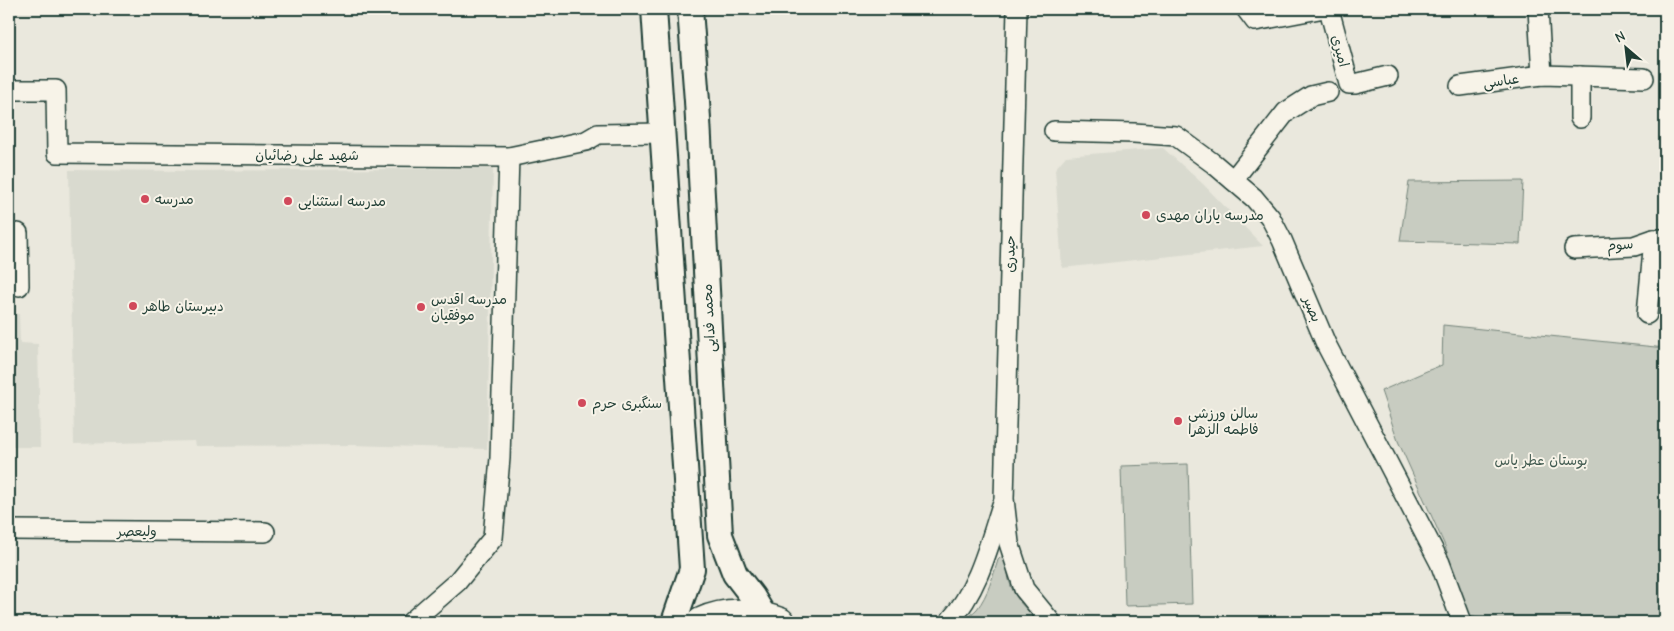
<svg xmlns="http://www.w3.org/2000/svg" width="1674" height="631" font-family="'Comic Neue','Playpen Sans Arabic',sans-serif">
  <style>
    .built { fill: #d9dacf }
    .green { fill: #c8ccc1; stroke: #74847a }
    .lines { fill: none; stroke-linecap: round; stroke-linejoin: round }
    .minor-casing { stroke: #1f3d34; stroke-width: 22 }
    .tertiary-casing { stroke: #1f3d34; stroke-width: 28 }
    .trunk-casing { stroke: #1f3d34; stroke-width: 31 }
    .minor { stroke: #f7f3e8; stroke-width: 19 }
    .tertiary { stroke: #f7f3e8; stroke-width: 24 }
    .trunk { stroke: #f7f3e8; stroke-width: 28 }
    .poi-dot { fill: #d1495b; stroke: #f7f3e8; stroke-width: 2 }
    .labels { text-anchor: middle; dominant-baseline: central; stroke-width: 4; stroke-linejoin: round; paint-order: stroke }
    .street-label { font-size: 14px; fill: #1f3d34; stroke: #f7f3e8 }
    .poi-label { font-size: 14px; fill: #1f3d34; stroke: #f7f3e8; text-anchor: start }
    .park-label { font-size: 14px; fill: #415a50; stroke: #f7f3e8 }
  </style>
  <rect width="100%" height="100%" fill="#eae8dd"/>
  <filter id="ink" filterUnits="userSpaceOnUse"><feTurbulence type="fractalNoise" baseFrequency=".02" numOctaves="2"/><feDisplacementMap in="SourceGraphic" scale="10" xChannelSelector="R" yChannelSelector="G"/><feConvolveMatrix kernelMatrix="1 2 1 2 8 2 1 2 1" color-interpolation-filters="sRGB"/></filter>
  <g filter="url(#ink)">
    <g class="built">
      <path d="M1163,148L1203,184L1263,246L1062,268L1055,169L1066,156Z"/>
      <path d="M493,168L487,449L352,445L196,446L195,441L74,444L69,170L195,171Z"/>
      <path d="M9,314H19L20,343L38,344L40,447H9Z"/>
    </g>
    <g class="green">
      <path d="M1523,181L1520,244L1400,241L1409,182Z"/>
      <path d="M1443,325L1665,348V622H1490L1468,615L1445,546L1398,441L1381,391L1429,370L1442,365Z"/>
      <path d="M1188,464L1192,604L1125,606L1121,466Z"/>
      <path d="M1001,557H1004C1009,564 1007,572 1009,580C1014,599 1027,611 1041,622H961C966,618 972,614 977,609C988,595 993,576 998,560Z"/>
    </g>
    <g class="lines">
      <g class="minor-casing">
        <g id="minor">
          <path d="M1017,9L1004,499L1009,543L1024,589L1051,622"/>
          <path d="M1246,9L1255,21L1319,9"/>
          <path d="M1329,9L1349,84H1355L1388,76"/>
          <path d="M1538,9L1542,75"/>
          <path d="M1580,76V118"/>
          <path d="M1460,86L1542,75L1644,78"/>
          <path d="M9,90H56L57,153L509,157L586,141L598,134L663,133"/>
          <path d="M1054,131L1134,133L1176,136L1214,164L1254,198L1270,217L1282,240L1326,344L1440,563L1462,622"/>
          <path d="M1233,180L1286,112L1311,96L1328,92"/>
          <path d="M18,233L19,286"/>
          <path d="M1574,249L1634,246L1654,239H1665"/>
          <path d="M1647,314L1654,239"/>
          <path d="M9,530L265,532"/>
          <path d="M411,622L457,582L493,538L500,458L509,157"/>
          <path d="M949,622C978,590 989,545 1002,505"/>
        </g>
      </g>
      <g class="tertiary-casing">
        <g id="tertiary">
          <path d="M654,9L692,569L674,622"/>
          <path d="M690,9L697,101L720,535L735,574L752,596L764,616"/>
        </g>
      </g>
      <g class="trunk-casing">
        <path id="trunk" d="M701,622C727,610 753,612 780,622"/>
      </g>
      <use href="#minor" class="minor"/>
      <use href="#tertiary" class="tertiary"/>
      <use href="#trunk" class="trunk"/>
    </g>
  </g>
  <g class="poi-dot">
    <circle cx="145" cy="199" r="5"/>
    <circle cx="288" cy="201" r="5"/>
    <circle cx="1146" cy="215" r="5"/>
    <circle cx="133" cy="306" r="5"/>
    <circle cx="421" cy="307" r="5"/>
    <circle cx="582" cy="403" r="5"/>
    <circle cx="1178" cy="421" r="5"/>
  </g>
  <g class="labels">
    <g class="street-label">
      <text transform="translate(1340 51) rotate(75)">امیری</text>
      <text transform="translate(1501 81) rotate(-8)">عباسی</text>
      <text x="307" y="155">شهید علی رضائیان</text>
      <text transform="translate(1620 245) rotate(-6)">سوم</text>
      <text transform="translate(1010 254) rotate(-89)">حیدری</text>
      <text transform="translate(1312 309) rotate(67)">بصیر</text>
      <text transform="translate(709 318) rotate(-93)">محمد فدایی</text>
      <text x="137" y="531">ولیعصر</text>
    </g>
    <g class="poi-label">
      <text x="155" y="199">مدرسه</text>
      <text x="298" y="201">مدرسه استثنایی</text>
      <text x="1156" y="215">مدرسه یاران مهدی</text>
      <text x="431" y="299">مدرسه اقدس<tspan x="431" dy="16">موفقیان</tspan></text>
      <text x="143" y="306">دبیرستان طاهر</text>
      <text x="592" y="403">سنگبری حرم</text>
      <text x="1188" y="413">سالن ورزشی<tspan x="1188" dy="16">فاطمه الزهرا</tspan></text>
    </g>
    <g class="park-label">
      <text x="1541" y="460">بوستان عطر یاس</text>
    </g>
  </g>
  <rect width="1674" height="631" fill="none" stroke="#f7f3e8" stroke-width="30"/>
  <rect x="15" y="15" width="1644" height="601" fill="none" stroke="#1f3d34" stroke-width="2" filter="url(#ink)"/>
  <g transform="translate(1626 48) rotate(332)" stroke="#f7f3e8" stroke-width="4" paint-order="stroke">
  <path d="M0-4L9 19L0 12L-9 19Z" fill="#1f3d34"/>
  <text y="-8" font-size="14" font-weight="bold" text-anchor="middle" fill="#1f3d34">N</text>
  </g>
</svg>
